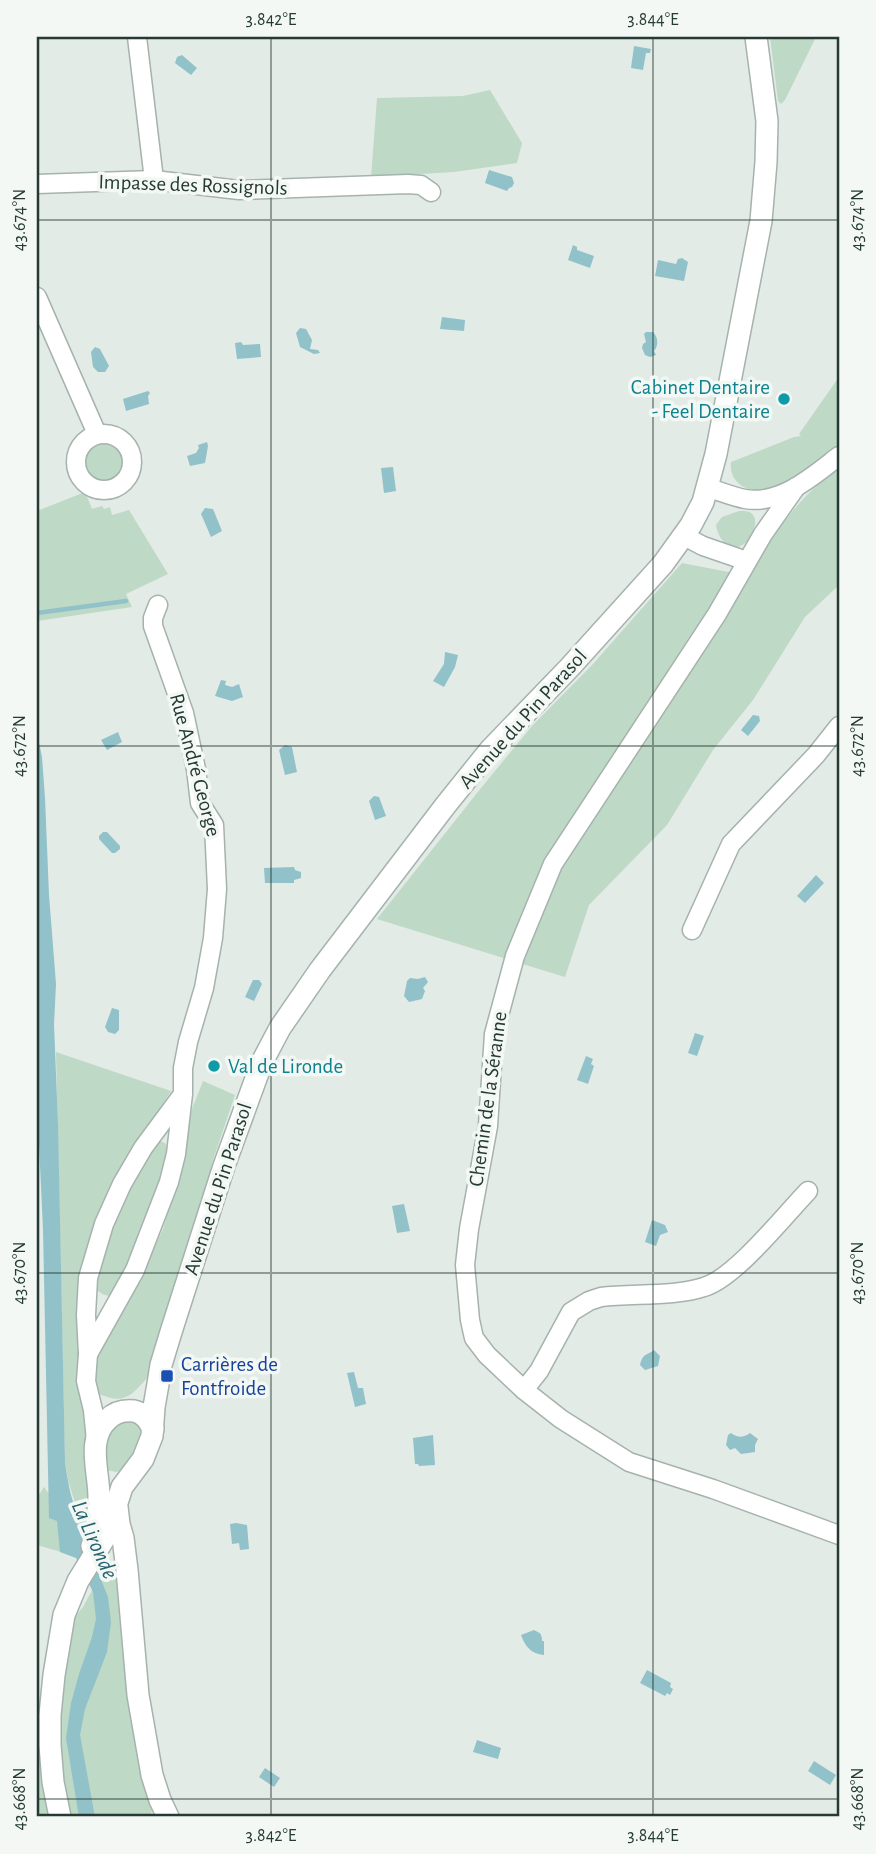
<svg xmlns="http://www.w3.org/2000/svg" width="876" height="1854" font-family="'Alegreya Sans',sans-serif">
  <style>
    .green { fill: #bed9c5 }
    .water { fill: #91c1c9 }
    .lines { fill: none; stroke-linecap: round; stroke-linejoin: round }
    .stream { stroke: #91c1c9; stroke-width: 4.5 }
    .minor-casing { stroke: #a6b2ae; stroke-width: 21 }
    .tertiary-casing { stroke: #a6b2ae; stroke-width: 24 }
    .minor { stroke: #fff; stroke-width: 18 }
    .tertiary { stroke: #fff; stroke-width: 21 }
    .ticks { fill: none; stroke: #253a34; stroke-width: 2; stroke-opacity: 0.45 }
    .culture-dot { fill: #0f9aa8; stroke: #f3f8f5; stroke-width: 2.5 }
    .transit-dot { fill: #1a4fb4; stroke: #f3f8f5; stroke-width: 2.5 }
    .labels { text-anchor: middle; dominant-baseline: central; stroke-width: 7; stroke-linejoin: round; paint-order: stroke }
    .street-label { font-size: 21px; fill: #253a34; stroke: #f3f8f5 }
    .culture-label { font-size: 21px; fill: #0d838f; stroke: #f3f8f5; text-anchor: end }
    .transit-label { font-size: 21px; fill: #164399; stroke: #f3f8f5; text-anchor: start }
    .water-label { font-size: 23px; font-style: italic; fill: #26636f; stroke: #f3f8f5 }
    .neatline { fill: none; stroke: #253a34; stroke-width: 2.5 }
    .ticks-label { font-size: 18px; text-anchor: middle; fill: #253a34 }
  </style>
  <rect width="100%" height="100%" fill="#e3ebe7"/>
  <g class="green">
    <path d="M770,37H816L785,100L781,104L778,101Z"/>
    <path d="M490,90L522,143L517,163L454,172L371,177L377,98L463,96Z"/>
    <path d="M839,377V448C816,464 770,505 742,486C733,480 730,472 731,462L794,437L801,436L799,434Z"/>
    <circle cx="104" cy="462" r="21"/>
    <path d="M839,468V585L805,617L753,700L713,750L667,825L589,905L565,977L377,919L481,788L532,726L593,664L682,563L749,576C773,535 799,495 839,468Z"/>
    <path d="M85,492L92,509L102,506L104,509L110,507L112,515L129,510L168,574L126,594L132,607L37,621V511Z"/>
    <path d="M739,511C742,511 749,511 751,513C761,520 751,539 744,544C740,547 736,547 732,548C723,544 717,534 716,525L722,517Z"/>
    <path d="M56,1052L171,1091L141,1138L97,1222L90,1417L94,1530L83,1524L80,1519L68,1480L65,1461Z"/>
    <path d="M203,1081L235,1095L213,1160L207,1186L148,1377C131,1396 124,1405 99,1394L94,1382L98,1352L128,1301L163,1229L183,1160L192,1109Z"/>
    <path d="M159,1141L165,1143L168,1149V1158L151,1215L115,1295C107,1297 102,1295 96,1289V1267L126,1192L154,1143Z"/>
    <path d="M129,1418L144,1425L141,1444L126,1467L117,1472L106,1470L103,1443L115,1425Z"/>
    <path d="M44,1487L83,1541L75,1556L37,1545V1498Z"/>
    <path d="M104,1568H111L116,1580L127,1690L135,1733L153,1798L151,1817H69L62,1781L59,1747V1708L70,1623L83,1607Z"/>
    <path d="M37,1666L39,1686L37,1713L47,1805L50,1817H37Z"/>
  </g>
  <g class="water">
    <path d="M634,46L651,49L650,53H646L643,70L631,68Z"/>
    <path d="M182,55L197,68L191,75L175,63L177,57Z"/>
    <path d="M489,170L512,177L514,183L512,187L509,188L507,191L485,183Z"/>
    <path d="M573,245L577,247V250L594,256L590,268L568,260Z"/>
    <path d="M682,258L688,262L684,281L655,276L658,260L676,264L678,259Z"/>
    <path d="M442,317L465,320L464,331L440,329Z"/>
    <path d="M300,328L306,329L312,340L310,349L318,350L320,353L314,354L300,347L296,333Z"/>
    <path d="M646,332H653C658,337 659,345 654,351L656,355L650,357L645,355L642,348L643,344L646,342L644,334Z"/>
    <path d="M241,342L243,345L260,344L261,357L237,359L235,343Z"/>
    <path d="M95,347L100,349L109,366L105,372H98L93,367L91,352Z"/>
    <path d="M148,391L150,393L148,396L149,404L126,411L123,399Z"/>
    <path d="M207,442L208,446L205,463L190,466L187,456L196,453L199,448L198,445Z"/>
    <path d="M393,467L396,491L384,493L381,468Z"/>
    <path d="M205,508L213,509L222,531L211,537L201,514Z"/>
    <path d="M445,652L458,655L455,667L444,687L433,681L444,664Z"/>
    <path d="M221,680L226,681L225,685L232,687L239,684L243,697L232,701L215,696Z"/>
    <path d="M753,715L759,716L760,721L748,736L741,730Z"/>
    <path d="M118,732L122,742L107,750L101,740Z"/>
    <path d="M37,733L42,757L45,798L49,895L56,984L54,1025L58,1124L65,1461C67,1479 73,1516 87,1526L85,1540L108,1597L111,1622L107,1652L85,1709L80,1735L95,1817H79L66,1738L71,1703L79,1674L92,1637L96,1619L93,1592L76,1558L60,1552L57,1521L49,1518L43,1230L37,1100Z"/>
    <path d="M285,745L292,747L297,772L285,775L279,750Z"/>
    <path d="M374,796L379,797L386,816L375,820L369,801Z"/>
    <path d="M103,832H107L120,846V849L115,853H112L99,839V836Z"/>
    <path d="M294,867L295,870L301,872V878L294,880V883H265L264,868Z"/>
    <path d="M816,875L824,883L805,903L797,896Z"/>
    <path d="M425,977L428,982L423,988L425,991L422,999L409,1002L404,996L407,981L410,978L418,979Z"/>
    <path d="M253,980H259L262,984L254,1001L245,997Z"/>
    <path d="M112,1008L119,1010V1030L115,1034L108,1032L105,1027Z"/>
    <path d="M695,1033L704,1036L697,1056L688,1053Z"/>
    <path d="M586,1056L593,1059L591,1064L594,1066L588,1084L577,1080Z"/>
    <path d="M404,1204L410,1231L397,1233L392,1206Z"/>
    <path d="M652,1220L665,1225L668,1232L660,1235L656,1246L645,1242Z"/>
    <path d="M654,1350L660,1356L658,1366L645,1370L640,1365C643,1353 646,1356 654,1350Z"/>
    <path d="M354,1372L358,1388H363L366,1404L355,1407L347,1373Z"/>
    <path d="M731,1433C738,1438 743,1438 750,1433L758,1439L755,1445V1452L741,1454L735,1448L730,1450L726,1445L728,1435Z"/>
    <path d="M433,1435L435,1465L419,1466L418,1464H415L413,1438Z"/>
    <path d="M236,1523L247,1525L249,1549L240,1550L239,1543L232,1544L230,1524Z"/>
    <path d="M534,1630C539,1633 542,1632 542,1641H544V1655C531,1654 525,1646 521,1635Z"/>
    <path d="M647,1670L671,1683L670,1687L673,1689L670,1695L667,1693L665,1696L640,1683Z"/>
    <path d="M477,1740L501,1748L498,1759L473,1752Z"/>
    <path d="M814,1761L836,1775L830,1785L808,1771Z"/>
    <path d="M265,1768L280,1778L274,1787L259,1777Z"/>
  </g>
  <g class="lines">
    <path class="stream" d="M37,613L126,601"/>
    <g class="minor-casing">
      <g id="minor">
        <path d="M137,37L154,180"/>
        <path d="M37,184L154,180L239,190L408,184L421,185L431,192"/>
        <path d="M37,297L97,434"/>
        <circle cx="104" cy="462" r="28"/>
        <path d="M796,487L763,534L717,614L553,864L515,956L494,1034L488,1126L469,1229L465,1265L470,1320L474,1338L487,1355L524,1390L561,1419L629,1462L713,1489L839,1535"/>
        <path d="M708,488C720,491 733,497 745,499C781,505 813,476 839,456"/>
        <path d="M684,536L703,546L738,558L745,563"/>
        <path d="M158,605L153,618V626L184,713L196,769L200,803L214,825L217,889L213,938L204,988L188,1042L183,1068V1094L176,1154L169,1182L135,1270L88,1354L86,1315L88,1278L104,1224L122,1184L143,1148L183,1094"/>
        <path d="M692,930L731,844L816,755L839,726"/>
        <path d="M88,1354L86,1381L93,1410L96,1440"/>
        <path d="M524,1390L539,1371L571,1312L589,1301L601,1297C633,1293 674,1297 704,1287C735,1278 784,1216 808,1191"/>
      </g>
    </g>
    <g class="tertiary-casing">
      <g id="tertiary">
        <path d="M117,1507L119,1524L123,1538L127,1570L138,1695L152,1775L160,1800L168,1817"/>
        <path d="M92,1546C97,1531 98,1513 99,1497C99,1471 86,1439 108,1419C115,1412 125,1410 134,1411C144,1413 149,1420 153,1429"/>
        <path d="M60,1817L53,1782L50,1745V1715L54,1675L64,1615L78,1581L107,1534L122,1487L143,1459L152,1436L154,1407L158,1384L161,1365L171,1332L224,1166L262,1062L280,1028L320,970L445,806L490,750L570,667L663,564L691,525L703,502L716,454L761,221L766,162L767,121L756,37"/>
      </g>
    </g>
    <use href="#minor" class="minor"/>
    <use href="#tertiary" class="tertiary"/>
  </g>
  <path class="ticks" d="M271,37V1817M653,37V1817M37,220H839M37,746H839M37,1273H839M37,1799H839"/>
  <g class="culture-dot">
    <circle cx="784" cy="399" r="7"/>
    <circle cx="214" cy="1066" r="7"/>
  </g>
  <rect class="transit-dot" x="160" y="1369" width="14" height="14" rx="3.5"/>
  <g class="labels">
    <g class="street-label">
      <text transform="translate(193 185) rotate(2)">Impasse des Rossignols</text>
      <text transform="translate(523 719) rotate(-48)">Avenue du Pin Parasol</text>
      <text transform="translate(195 765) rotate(75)">Rue André George</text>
      <text transform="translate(488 1099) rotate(-82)">Chemin de la Séranne</text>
      <text transform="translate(218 1189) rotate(-72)">Avenue du Pin Parasol</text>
    </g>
    <g class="culture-label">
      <text x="770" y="387">Cabinet Dentaire<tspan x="770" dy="24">- Feel Dentaire</tspan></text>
      <text x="228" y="1066" text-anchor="start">Val de Lironde</text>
    </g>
    <g class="transit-label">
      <text x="181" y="1364">Carrières de<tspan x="181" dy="24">Fontfroide</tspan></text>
    </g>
    <g class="water-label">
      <text transform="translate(94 1540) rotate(66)">La Lironde</text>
    </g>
  </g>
  <rect width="876" height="1854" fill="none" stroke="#f3f8f5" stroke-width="77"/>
  <rect x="38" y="38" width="800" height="1777" class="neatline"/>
  <g class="ticks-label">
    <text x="271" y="25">3.842°E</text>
    <text x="653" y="25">3.844°E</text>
    <text transform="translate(19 220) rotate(-90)" y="6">43.674°N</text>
    <text transform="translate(857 220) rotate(-90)" y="6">43.674°N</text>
    <text transform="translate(19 746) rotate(-90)" y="6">43.672°N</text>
    <text transform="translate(857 746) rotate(-90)" y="6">43.672°N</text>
    <text transform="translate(19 1273) rotate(-90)" y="6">43.670°N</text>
    <text transform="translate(857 1273) rotate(-90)" y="6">43.670°N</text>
    <text transform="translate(19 1799) rotate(-90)" y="6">43.668°N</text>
    <text transform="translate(857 1799) rotate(-90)" y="6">43.668°N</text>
    <text x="271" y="1841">3.842°E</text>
    <text x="653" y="1841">3.844°E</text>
  </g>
</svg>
